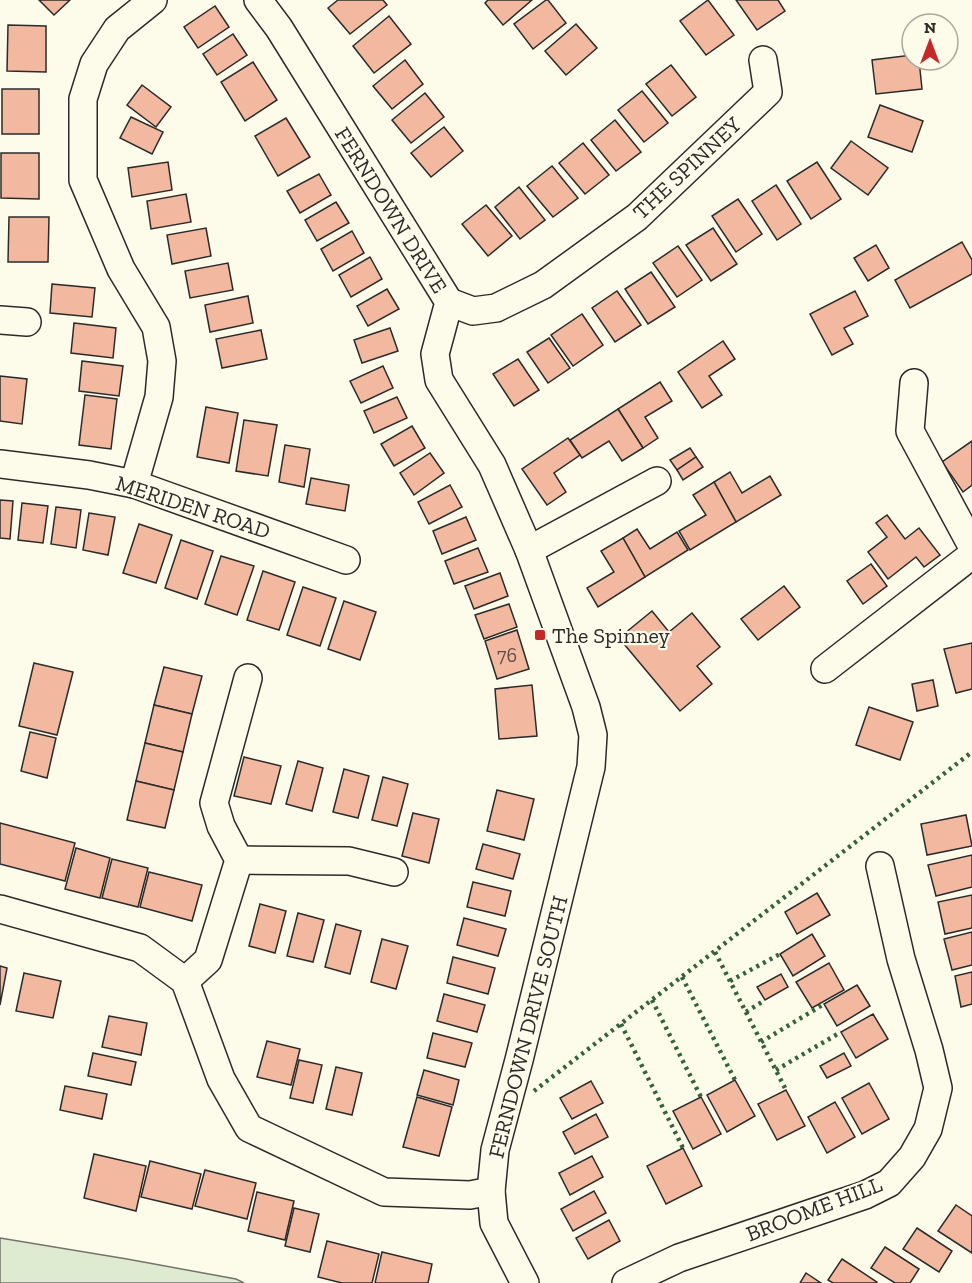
<svg xmlns="http://www.w3.org/2000/svg" width="972" height="1283" font-family="'Zilla Slab',serif">
  <style>
    .green { fill: #deebd1; stroke: #74746e; stroke-width: 1.5 }
    .building { fill: #f2b8a0; stroke: #2b2b2b; stroke-width: 1.5 }
    .lines { fill: none; stroke-linecap: round; stroke-linejoin: round }
    .minor-casing { stroke: #2b2b2b; stroke-width: 30 }
    .minor { stroke: #fdfbea; stroke-width: 27 }
    .hedge { stroke: #34623c; stroke-width: 4.5; stroke-dasharray: 3 4.5; stroke-linecap: butt }
    .poi-dot { fill: #c62828; stroke: #fdfbea; stroke-width: 2 }
    .labels { text-anchor: middle; dominant-baseline: central; stroke-width: 4.5; stroke-linejoin: round; paint-order: stroke }
    .number-label { font-size: 20px; fill: #5d4e48 }
    .street-label { font-size: 22px; fill: #2b2b2b; stroke: #fdfbea }
    .poi-label { font-size: 22px; fill: #2b2b2b; stroke: #fdfbea; text-anchor: start }
  </style>
  <rect width="100%" height="100%" fill="#fdfbea"/>
  <path class="green" d="M0,1238L127,1259L236,1279L244,1283H0Z"/>
  <g class="building">
    <path d="M39,0H70L54,15Z"/>
    <path d="M338,0H383L387,5L350,34L328,8Z"/>
    <path d="M488,0H532L503,25L485,3Z"/>
    <path d="M546,0H548L566,23L533,49L514,24Z"/>
    <path d="M708,0L734,35L706,55L680,21Z"/>
    <path d="M736,0H778L785,11L757,30Z"/>
    <path d="M215,6L229,27L198,48L184,27Z"/>
    <path d="M389,16L411,44L374,73L353,46Z"/>
    <path d="M576,24L597,48L566,75L545,51Z"/>
    <path d="M8,25L46,26V72L7,71Z"/>
    <path d="M233,34L247,55L217,75L203,54Z"/>
    <path d="M912,55V60H919L922,89L876,94L872,60Z"/>
    <path d="M405,60L423,84L392,109L373,86Z"/>
    <path d="M253,62L277,100L245,121L221,82Z"/>
    <path d="M671,65L696,97L672,116L646,84Z"/>
    <path d="M142,85L171,107L156,127L127,105Z"/>
    <rect x="2" y="89" width="37" height="45"/>
    <path d="M642,91L668,123L644,142L618,110Z"/>
    <path d="M425,93L444,117L411,143L392,120Z"/>
    <path d="M880,105L923,121L912,152L868,137Z"/>
    <path d="M131,117L163,132L152,154L120,138Z"/>
    <path d="M286,118L310,157L278,176L255,136Z"/>
    <path d="M615,120L641,152L616,171L591,140Z"/>
    <path d="M444,127L463,151L431,177L411,153Z"/>
    <path d="M851,141L888,168L868,195L831,168Z"/>
    <path d="M583,143L609,175L585,194L559,163Z"/>
    <path d="M1,153H39V199L1,198Z"/>
    <path d="M168,162L172,190L132,197L128,168Z"/>
    <path d="M817,162L841,199L811,219L787,181Z"/>
    <path d="M552,166L578,198L553,217L527,186Z"/>
    <path d="M319,174L331,195L300,213L287,191Z"/>
    <path d="M776,185L801,224L777,240L752,201Z"/>
    <path d="M519,187L545,220L520,239L495,207Z"/>
    <path d="M186,194L191,222L151,229L147,201Z"/>
    <path d="M738,199L762,234L736,252L712,216Z"/>
    <path d="M336,202L349,223L317,241L305,220Z"/>
    <path d="M486,205L512,236L488,256L462,224Z"/>
    <path d="M9,217H49L48,262H8Z"/>
    <path d="M206,228L211,256L172,264L167,235Z"/>
    <path d="M713,228L737,264L711,281L686,245Z"/>
    <path d="M352,231L364,253L333,271L321,249Z"/>
    <path d="M962,242L972,260V274L910,308L895,280Z"/>
    <path d="M876,245L889,268L868,281L854,258Z"/>
    <path d="M678,246L702,280L677,297L653,263Z"/>
    <path d="M370,257L382,279L351,297L339,275Z"/>
    <path d="M228,263L233,290L190,298L185,271Z"/>
    <path d="M651,272L675,307L648,324L625,289Z"/>
    <path d="M52,284L95,288L92,317L50,313Z"/>
    <path d="M387,289L399,309L368,326L357,306Z"/>
    <path d="M617,291L641,325L615,342L592,308Z"/>
    <path d="M855,291L868,316L844,328L853,344L832,355L810,314Z"/>
    <path d="M248,296L253,323L210,332L205,305Z"/>
    <path d="M582,314L603,345L573,366L551,335Z"/>
    <path d="M74,323L116,328L113,358L71,353Z"/>
    <path d="M390,328L398,351L362,363L354,340Z"/>
    <path d="M261,330L267,359L222,368L216,339Z"/>
    <path d="M549,338L570,368L548,383L527,352Z"/>
    <path d="M723,341L735,359L709,376L722,395L702,408L678,372Z"/>
    <path d="M518,359L539,390L514,406L493,374Z"/>
    <path d="M82,361L123,366L119,396L79,391Z"/>
    <path d="M383,366L393,388L361,403L350,381Z"/>
    <path d="M0,376L27,379L22,424L0,421Z"/>
    <path d="M660,382L672,401L645,417L658,438L643,448L618,409Z"/>
    <path d="M85,395L117,399L111,449L79,445Z"/>
    <path d="M397,397L407,418L374,433L364,411Z"/>
    <path d="M206,407L238,413L229,463L197,457Z"/>
    <path d="M618,409L643,448L622,461L609,441L582,458L570,440Z"/>
    <path d="M244,420L277,425L268,476L236,471Z"/>
    <path d="M412,426L425,448L394,466L381,444Z"/>
    <path d="M568,438L580,455L554,473L566,492L547,505L522,469Z"/>
    <path d="M972,441V485L963,492L942,462Z"/>
    <path d="M285,445L310,449L304,487L279,482Z"/>
    <path d="M690,448L696,457L677,470L670,460Z"/>
    <path d="M430,453L444,473L414,495L400,473Z"/>
    <path d="M696,457L703,467L683,480L677,470Z"/>
    <path d="M730,472L742,493L770,476L781,495L736,522L714,482Z"/>
    <path d="M311,478L349,485L345,511L306,504Z"/>
    <path d="M714,482L736,522L690,550L679,531L706,515L693,495Z"/>
    <path d="M450,485L462,507L429,524L418,502Z"/>
    <path d="M0,500L13,501L10,539L0,538Z"/>
    <path d="M22,503L48,506L43,543L18,540Z"/>
    <path d="M56,507L81,510L76,548L51,544Z"/>
    <path d="M89,513L115,517L108,555L83,550Z"/>
    <path d="M887,515L905,539L919,528L940,555L924,567L916,557L888,579L868,552L887,537L876,523Z"/>
    <path d="M466,517L476,540L442,554L433,531Z"/>
    <path d="M139,524L172,535L156,583L123,573Z"/>
    <path d="M637,529L650,549L677,532L688,550L645,577L623,538Z"/>
    <path d="M623,538L645,577L598,607L587,588L614,572L601,551Z"/>
    <path d="M181,540L213,551L197,599L165,588Z"/>
    <path d="M478,548L488,572L454,584L445,561Z"/>
    <path d="M221,556L254,566L237,615L205,604Z"/>
    <path d="M871,564L887,586L863,604L847,581Z"/>
    <path d="M263,571L295,582L279,630L247,620Z"/>
    <path d="M500,573L508,596L474,609L465,586Z"/>
    <path d="M784,586L800,607L758,640L741,619Z"/>
    <path d="M303,587L336,598L320,646L287,635Z"/>
    <path d="M344,601L376,612L360,660L328,649Z"/>
    <path d="M509,604L517,627L484,639L475,615Z"/>
    <path d="M652,611L669,632L692,613L720,647L697,666L712,684L680,711L619,638Z"/>
    <path d="M517,630L529,669L497,679L485,641Z"/>
    <path d="M972,643V689L956,693L944,649Z"/>
    <path d="M34,663L73,672L57,735L19,726Z"/>
    <path d="M164,667L202,676L192,714L154,705Z"/>
    <path d="M933,680L938,706L917,711L912,684Z"/>
    <path d="M532,685L537,736L499,739L495,689Z"/>
    <path d="M154,705L192,714L183,752L145,743Z"/>
    <path d="M869,707L913,722L900,760L856,745Z"/>
    <path d="M30,732L56,738L47,778L21,771Z"/>
    <path d="M145,743L183,752L174,790L136,781Z"/>
    <path d="M244,757L281,766L271,804L234,796Z"/>
    <path d="M298,761L323,768L312,811L286,804Z"/>
    <path d="M344,769L369,776L358,818L333,812Z"/>
    <path d="M383,777L408,784L397,826L372,820Z"/>
    <path d="M136,781L174,790L165,828L127,820Z"/>
    <path d="M497,790L534,799L524,840L487,831Z"/>
    <path d="M413,813L439,819L429,863L402,856Z"/>
    <path d="M966,815L972,846L927,855L921,824Z"/>
    <path d="M0,823L75,843L65,881L0,864Z"/>
    <path d="M483,844L520,854L513,879L476,869Z"/>
    <path d="M76,848L110,858L100,898L65,889Z"/>
    <path d="M972,855V887L936,896L928,865Z"/>
    <path d="M112,859L148,868L138,907L102,898Z"/>
    <path d="M149,872L202,885L192,921L140,907Z"/>
    <path d="M473,882L511,891L505,916L467,907Z"/>
    <path d="M817,893L830,915L797,934L785,912Z"/>
    <path d="M972,895V928L945,934L938,902Z"/>
    <path d="M260,904L286,911L275,953L249,946Z"/>
    <path d="M298,913L324,920L313,962L287,956Z"/>
    <path d="M464,918L506,929L498,956L457,945Z"/>
    <path d="M336,924L361,931L350,974L325,967Z"/>
    <path d="M972,932V965L952,970L944,939Z"/>
    <path d="M812,934L825,956L793,976L780,954Z"/>
    <path d="M382,939L408,946L396,989L371,982Z"/>
    <path d="M453,957L495,968L488,994L447,983Z"/>
    <path d="M829,963L844,990L812,1008L796,982Z"/>
    <path d="M0,966L7,968L0,1005Z"/>
    <path d="M972,972V1004L961,1007L955,976Z"/>
    <path d="M24,973L61,981L53,1018L16,1011Z"/>
    <path d="M781,974L788,987L765,1000L757,987Z"/>
    <path d="M857,985L870,1006L837,1026L824,1004Z"/>
    <path d="M444,994L485,1005L477,1032L437,1021Z"/>
    <path d="M873,1014L888,1039L856,1058L841,1032Z"/>
    <path d="M109,1016L147,1023L141,1055L102,1047Z"/>
    <path d="M433,1033L472,1043L465,1067L427,1058Z"/>
    <path d="M267,1041L300,1049L291,1085L257,1077Z"/>
    <path d="M93,1053L136,1062L131,1085L88,1076Z"/>
    <path d="M844,1053L851,1066L827,1078L820,1066Z"/>
    <path d="M299,1060L322,1065L313,1103L290,1098Z"/>
    <path d="M336,1067L362,1073L352,1115L326,1109Z"/>
    <path d="M424,1070L459,1080L453,1105L417,1095Z"/>
    <path d="M735,1080L755,1116L727,1132L707,1095Z"/>
    <path d="M591,1081L603,1103L572,1119L560,1098Z"/>
    <path d="M869,1083L889,1119L862,1134L842,1098Z"/>
    <path d="M65,1086L107,1094L102,1119L60,1110Z"/>
    <path d="M786,1090L805,1126L777,1140L758,1104Z"/>
    <path d="M417,1097L452,1107L439,1156L403,1147Z"/>
    <path d="M701,1097L721,1134L693,1149L673,1111Z"/>
    <path d="M835,1102L855,1137L827,1153L808,1117Z"/>
    <path d="M596,1114L608,1137L575,1154L563,1132Z"/>
    <path d="M683,1148L702,1186L666,1204L647,1166Z"/>
    <path d="M94,1154L146,1166L136,1211L84,1198Z"/>
    <path d="M592,1156L603,1177L570,1195L559,1173Z"/>
    <path d="M150,1161L201,1174L192,1209L141,1197Z"/>
    <path d="M205,1170L256,1183L247,1219L195,1206Z"/>
    <path d="M594,1191L606,1213L573,1231L561,1209Z"/>
    <path d="M257,1192L294,1201L285,1240L248,1231Z"/>
    <path d="M956,1205L972,1216V1253L938,1231Z"/>
    <path d="M294,1208L319,1214L310,1252L285,1246Z"/>
    <path d="M609,1220L620,1241L588,1259L576,1238Z"/>
    <path d="M917,1228L952,1251L939,1272L903,1249Z"/>
    <path d="M327,1241L379,1254L372,1283H342L318,1277Z"/>
    <path d="M885,1247L919,1269L910,1283H895L871,1268Z"/>
    <path d="M382,1252L432,1264L428,1283H375Z"/>
    <path d="M842,1259L877,1282L876,1283H833L828,1280Z"/>
    <path d="M806,1273L821,1283H800Z"/>
  </g>
  <g class="lines">
    <g class="minor-casing">
      <g id="minor">
        <path d="M258,0L279,28L449,302L435,354L439,380L492,465L529,550L586,707L593,735L591,767L519,1060L495,1150L491,1191L494,1223L525,1283"/>
        <path d="M449,302L473,311L496,308L543,285L637,217L768,92L763,60"/>
        <path d="M0,320L27,322"/>
        <path d="M914,383L910,431L972,546"/>
        <path d="M0,464L89,475L134,484L346,560"/>
        <path d="M134,484L159,397L162,361L156,327L121,269L83,180V99L94,64L117,29L153,0"/>
        <path d="M529,550L657,481"/>
        <path d="M825,669L972,555"/>
        <path d="M239,860L349,861L394,872"/>
        <path d="M0,909L140,948L185,981L221,1079L249,1128L384,1192L470,1195L491,1191"/>
        <path d="M185,981L208,960L239,860L221,826L214,803L248,678"/>
        <path d="M626,1283L679,1258L865,1195L889,1183L912,1157L928,1129L938,1088L929,1050L901,959L880,866"/>
      </g>
    </g>
    <use href="#minor" class="minor"/>
    <g class="hedge">
      <path d="M715,952L786,1090"/>
      <path d="M682,977L735,1080"/>
      <path d="M730,981L780,954"/>
      <path d="M652,1000L701,1097"/>
      <path d="M746,1012L765,1000"/>
      <path d="M621,1024L683,1148"/>
      <path d="M761,1042L824,1004"/>
      <path d="M776,1070L841,1032"/>
      <path d="M534,1091L972,752"/>
    </g>
  </g>
  <rect class="poi-dot" x="534" y="629" width="12" height="12" rx="3"/>
  <g class="labels">
    <g class="number-label">
      <text x="507" y="655">76</text>
    </g>
    <g class="street-label">
      <text transform="translate(687 168) rotate(-43)">THE SPINNEY</text>
      <text transform="translate(391 210) rotate(58)">FERNDOWN DRIVE</text>
      <text transform="translate(193 507) rotate(18)">MERIDEN ROAD</text>
      <text transform="translate(528 1027) rotate(-76)">FERNDOWN DRIVE SOUTH</text>
      <text transform="translate(814 1209) rotate(-21)">BROOME HILL</text>
    </g>
    <g class="poi-label">
      <text x="552" y="635">The Spinney</text>
    </g>
  </g>
  <g transform="translate(930 42)"><circle r="28" fill="#fdfbea" stroke="#a9a89e" stroke-width="1.5"/>
  <path d="M0-4.5L10 22L0 15L-10 22Z" fill="#c62828"/>
  <text y="-9" font-size="16" font-weight="bold" text-anchor="middle" fill="#2b2b2b">N</text>
  </g>
</svg>
